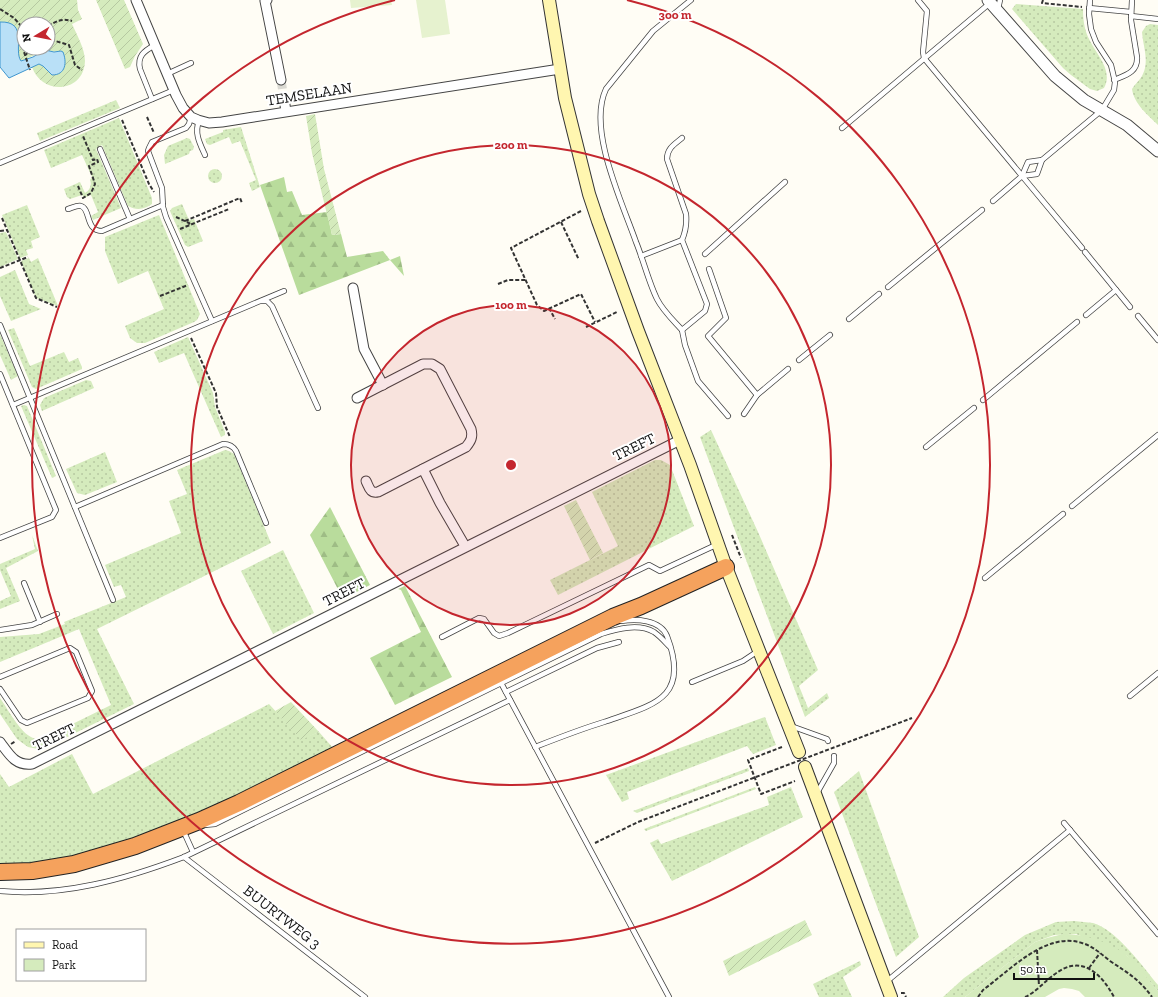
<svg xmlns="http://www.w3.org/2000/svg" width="1158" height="997" font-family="'Zilla Slab',serif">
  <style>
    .grass { fill: url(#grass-dots) }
    .forest { fill: url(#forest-firs) }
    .park { fill: #d5ebbd }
    .garden { fill: url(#garden-furrows); fill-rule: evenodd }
    .pitch { fill: #e6f2cf }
    .water { fill: #b9e0f7; stroke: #3f96cf }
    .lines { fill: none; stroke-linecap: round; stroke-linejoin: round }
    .minor-tunnel { stroke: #dbdad3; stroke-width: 9; stroke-dasharray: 9 4.5; stroke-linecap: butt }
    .service-casing { stroke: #444; stroke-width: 6 }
    .minor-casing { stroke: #444; stroke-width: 11 }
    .tertiary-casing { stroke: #444; stroke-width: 13 }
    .secondary-casing { stroke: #333; stroke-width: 14 }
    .motorway-casing { stroke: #222; stroke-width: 18 }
    .path { stroke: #333; stroke-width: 2; stroke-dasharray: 4 2; stroke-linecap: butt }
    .service { stroke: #fff; stroke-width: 4.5 }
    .minor { stroke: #fff; stroke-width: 9 }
    .tertiary { stroke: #fff; stroke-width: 11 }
    .secondary { stroke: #fff6b0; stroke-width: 12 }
    .motorway { stroke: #f5a25d; stroke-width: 16 }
    .path-bridge { stroke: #333; stroke-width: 2; stroke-dasharray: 4 2; stroke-linecap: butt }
    .ring { fill: none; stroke: #c4262e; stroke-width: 2 }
    .labels { text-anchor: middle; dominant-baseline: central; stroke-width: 4; stroke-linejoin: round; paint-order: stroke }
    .street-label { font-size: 15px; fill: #111; stroke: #fff }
    .centre { fill: #c4262e; stroke: #fff; stroke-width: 2 }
    .ring-label { font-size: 12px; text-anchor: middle; font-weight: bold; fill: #c4262e; stroke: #fff; stroke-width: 4; stroke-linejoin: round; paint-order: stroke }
  </style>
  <defs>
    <pattern id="grass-dots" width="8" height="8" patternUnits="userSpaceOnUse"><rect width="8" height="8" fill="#d5ebbd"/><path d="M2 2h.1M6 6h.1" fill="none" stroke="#b6c8a1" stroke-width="1.8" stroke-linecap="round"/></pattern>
    <pattern id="forest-firs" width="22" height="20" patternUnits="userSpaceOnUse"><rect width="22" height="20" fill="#b9dc9c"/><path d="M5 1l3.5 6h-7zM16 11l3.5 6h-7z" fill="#9ebc85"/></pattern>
    <pattern id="garden-furrows" width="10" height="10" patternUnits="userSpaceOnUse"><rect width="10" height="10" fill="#d5ebbd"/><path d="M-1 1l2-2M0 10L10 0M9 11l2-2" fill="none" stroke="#b6c8a1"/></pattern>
  </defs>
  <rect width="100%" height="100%" fill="#fffdf5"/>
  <g class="grass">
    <path d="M1016,4L1083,9C1083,18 1084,28 1088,37C1095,53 1114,70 1104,88L1097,91L1090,89L1071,75L1063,68L1012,9Z"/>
    <path d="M1150,24L1158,25V125C1148,115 1134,104 1132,89C1135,84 1139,81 1142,76C1150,62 1143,47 1142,32L1146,26Z"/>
    <path d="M116,100L120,108L40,141L37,133Z"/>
    <path d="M119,118L152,198V204C145,209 137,211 128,206L102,145L96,149L121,208L93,220L91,216L98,212L91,195L84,198L82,195L70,199L67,197L64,189L80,182L85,193C90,190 92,185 90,180L92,177L82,155L51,168L44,150Z"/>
    <path d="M241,127L260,187L252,191L249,183L256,180L240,141L232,144L229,137L210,145L207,144L205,139L223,132V130Z"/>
    <path d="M187,138L190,139L194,147L193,150L190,151L189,154L165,164L164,155L168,146Z"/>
    <circle cx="215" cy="176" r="7"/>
    <path d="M182,204L189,220L194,219L203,241L188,247L185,245L170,211L172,208Z"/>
    <path d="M27,205L40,237L31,241L33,248L26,250L28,255L20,258L2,215Z"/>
    <path d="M159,215L200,314L197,320L194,322L145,343H137L130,338L125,326L164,309L148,271L118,284L105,251V237Z"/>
    <path d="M6,232L18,259L0,267V233Z"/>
    <path d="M29,258L31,262L38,258L58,306L36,298L21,261Z"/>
    <path d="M15,270L29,304L41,309L11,321L0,296V277Z"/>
    <path d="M14,328L30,366L64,352L69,362L78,358L82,367V369L36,389L32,387L8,330Z"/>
    <path d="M0,334L18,376L11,380L0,355Z"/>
    <path d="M188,337L213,393L215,407L225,432V435L221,437L184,353L159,363L154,352Z"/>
    <path d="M86,380L91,381L94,388L42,411L40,405L44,398Z"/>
    <path d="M24,405L27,406L56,476L52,478L21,406Z"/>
    <path d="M711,430L758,532L818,670L799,686L808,708L827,693L829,698L805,717L700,437Z"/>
    <path d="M225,450L229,451L234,454L271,543L97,629L134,704L47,747L38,749L28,747L17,739L0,714V698C8,709 20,733 33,738C36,740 39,739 42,739L111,705L79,629L0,662V637L39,634L65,624L64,622L126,597L121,585L114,587L105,565L181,533L169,501L187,494L177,470Z"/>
    <path d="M105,452L117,482L85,495L77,493L66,469Z"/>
    <path d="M655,460H661L670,465L694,526L558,595L550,580L618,546L592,492Z"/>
    <path d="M32,535L38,551L6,568L20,601L0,609V601L11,596L0,570V564L35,549Z"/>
    <path d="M283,550L314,613L273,634L241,571Z"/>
    <path d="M269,704L301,739L319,732L334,749L230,801L105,850L36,864L0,866V774L9,787L72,754L93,794Z"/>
    <path d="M765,717L776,745L753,754L747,746L627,792L629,799L622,802L606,775Z"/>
    <path d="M748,768L749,771L637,813L633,811Z"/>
    <path d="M859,771L919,937L896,957L834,792Z"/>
    <path d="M755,787L756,789L646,831L644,829Z"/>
    <path d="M791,787L803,817L672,881L650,843L658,839L661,844L769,805L767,797Z"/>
    <path d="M1074,921C1080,922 1087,922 1093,923C1116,929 1143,967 1158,985V991L1127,956L1076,934L1054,935L1035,942L965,997H943L964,978L1025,935L1056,922Z"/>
    <path d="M860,961L861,965L843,977L852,997H819L813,984Z"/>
  </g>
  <g class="forest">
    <path d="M284,177L287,192L292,191L302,215L327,212L332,235L341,234L347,257L383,251L390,260L400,256L404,276L390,260L299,295L260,185Z"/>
    <path d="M330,507L370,585L343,599L310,535Z"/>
    <path d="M405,586L452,677L395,705L370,658L421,632L401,590L398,589Z"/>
  </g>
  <path class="park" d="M1063,934C1087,934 1114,943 1132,960C1141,970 1149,981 1158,991V997H1085L1079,991L1072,989L1064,988L1059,989L1045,997H965L1035,942L1047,938Z"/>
  <g class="garden">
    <path d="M0,0H77L78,10L82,19L72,24C77,35 85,49 85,61C84,93 42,96 32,67L39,64L43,66L52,75L61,72C66,66 65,60 64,54L59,51C54,52 51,51 46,51C43,51 26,59 21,61C13,51 25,37 11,26C7,23 5,22 0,22ZM24,24H48V48H24Z"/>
    <path d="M96,0H124L143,44L135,56L130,67L125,69Z"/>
    <path d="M315,114L324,169L341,234L332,235L312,153L306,116Z"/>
    <path d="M576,500L603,553L590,560L564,506Z"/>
    <path d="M291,702L319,732L301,740L275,711Z"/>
    <path d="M805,920L812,935L729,976L723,961Z"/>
  </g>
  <g class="pitch">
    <path d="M350,0H391L392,5L351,8Z"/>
    <path d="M416,0H445L450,34L422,38Z"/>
  </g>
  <path class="water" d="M0,22C29,21 13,50 21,61L33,57L45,50L54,52L61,51L63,52C67,62 66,75 52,75L43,66L39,64L9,78L0,67Z"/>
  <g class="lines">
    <path class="minor-tunnel" d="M281,80L284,99"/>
    <g class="service-casing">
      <g id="service">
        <path d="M918,0L927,11L923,52L924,58L1082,248"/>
        <path d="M1089,8L1131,12"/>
        <path d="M998,9L1000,0"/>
        <path d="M1131,16L1158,19"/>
        <path d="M167,74L191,63"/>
        <path d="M1114,80C1126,75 1138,72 1137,57L1131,20L1132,0"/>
        <path d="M152,99L140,69C137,56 144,51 155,45"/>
        <path d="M191,117L189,124L186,128L152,142L149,148L148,151L162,188L163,207L166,217L212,321"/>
        <path d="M199,121C194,133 200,144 205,155"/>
        <path d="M842,128L990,3"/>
        <path d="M682,138C675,144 667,148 667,159L686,214C687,224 686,231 682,240L707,304L705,311L682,330C674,321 663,311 657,299C649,283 643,259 636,242C622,202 587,129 606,89L653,31L691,0"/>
        <path d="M100,149L130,219"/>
        <path d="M0,163L174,90"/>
        <path d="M1022,176L1037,174L1042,160L1102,110L1114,90L1115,82L1111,65L1096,42L1091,29L1089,14L1090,0"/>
        <path d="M993,201L1022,176L1028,162L1042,160"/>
        <path d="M68,209C72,208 77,205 81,206C91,209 85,231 102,231L163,205"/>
        <path d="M1085,252L1130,307"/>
        <path d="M705,254L785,182"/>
        <path d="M641,256L682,240"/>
        <path d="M709,269L726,318L708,336L757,395L788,369"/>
        <path d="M888,287L982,210"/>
        <path d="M261,301H267L272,306L318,408"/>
        <path d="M1086,315L1116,290"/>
        <path d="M1138,316L1158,340"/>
        <path d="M849,319L879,294"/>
        <path d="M0,325L113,600"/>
        <path d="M682,330L685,345L698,381L728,416"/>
        <path d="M799,360L830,335"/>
        <path d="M0,374L56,510L52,517L0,538"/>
        <path d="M983,400L1077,322"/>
        <path d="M13,405L284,291"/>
        <path d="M744,414L757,395"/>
        <path d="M926,447L974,408"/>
        <path d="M1072,506L1158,435"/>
        <path d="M75,507L223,444C229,444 233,446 236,451L266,523"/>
        <path d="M985,578L1063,514"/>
        <path d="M24,583L40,622"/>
        <path d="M0,630L32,625L57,614"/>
        <path d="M442,637L479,618L484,619L494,633L499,636L508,633L649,565L660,571L718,544"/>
        <path d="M0,677L70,648L76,652L92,691L88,698L27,723L21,720L0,689"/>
        <path d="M500,681L669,997"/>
        <path d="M692,682L743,661L758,651"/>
        <path d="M506,692L597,648L619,642"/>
        <path d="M1130,696L1158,673"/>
        <path d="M791,726L827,739L828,741"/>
        <path d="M535,747C558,738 581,729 604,722C653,705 691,699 667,636C660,619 636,619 621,621"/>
        <path d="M817,793L834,763V756"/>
        <path d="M1064,823L1158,934"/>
        <path d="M205,825L215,824L223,820L601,634C617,629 638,623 654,632C660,636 665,642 670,647"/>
        <path d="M183,830L193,852"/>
        <path d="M184,857L365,997"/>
        <path d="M0,891C63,897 126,879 184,857L510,700"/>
        <path d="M886,982L1070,830"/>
      </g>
    </g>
    <g class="minor-casing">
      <g id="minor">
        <path d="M136,0L176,95L183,108L191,117L198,120L209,123L222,122L560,69"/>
        <path d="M267,0L265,1L281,80"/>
        <path d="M284,99L286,111"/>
        <path d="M353,288L364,349L383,385"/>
        <path d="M357,398L423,364H432L440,369L471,429C473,437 471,441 466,447L378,492C370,494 369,487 366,481"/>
        <path d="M423,469L440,503L465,546"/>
        <path d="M0,742C9,754 15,766 32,764L680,440"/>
      </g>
    </g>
    <g class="tertiary-casing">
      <path id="tertiary" d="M988,0L1055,76L1084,100L1127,125L1158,151"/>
    </g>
    <g class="secondary-casing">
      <g id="secondary">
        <path d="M549,0L565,98L589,194L598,221L638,331L690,465L726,567L799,752"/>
        <path d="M805,767L891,997"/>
      </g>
    </g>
    <g class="motorway-casing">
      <path id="motorway" d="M0,872L32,871L74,864L135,846L199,821L239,803L613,617L641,606L726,567"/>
    </g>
    <g class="path">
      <path d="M1043,0L1042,3L1082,7"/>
      <path d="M0,9L14,18L22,27L23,32L24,52L30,70"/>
      <path d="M48,26C57,21 62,18 72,21"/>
      <path d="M48,34L52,40L69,45L75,65L82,70"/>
      <path d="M26,55L29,48"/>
      <path d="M147,117L154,133"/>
      <path d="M122,120L149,184L154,192"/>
      <path d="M78,186L83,198L91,193L95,184L89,166L98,162L97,159L93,160L83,136"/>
      <path d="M581,211L511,248L537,305L544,311L581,294L595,322"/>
      <path d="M176,217L189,223L190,225"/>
      <path d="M2,218L36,298L57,307"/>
      <path d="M185,221L240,198L242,203"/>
      <path d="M561,222L579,260"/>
      <path d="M180,229L229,209"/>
      <path d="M0,231L7,230"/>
      <path d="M0,268L28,257"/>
      <path d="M498,284L508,280H526"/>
      <path d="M160,296L188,285"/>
      <path d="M549,308L555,319"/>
      <path d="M586,327L617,312"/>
      <path d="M191,338L216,393L217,407L230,437"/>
      <path d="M732,535L741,558"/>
      <path d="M11,744L16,741"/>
      <path d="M782,747L748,760L761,794L795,781"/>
      <path d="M595,843L638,822L769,772"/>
      <path d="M1037,950L1039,986"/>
      <path d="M1089,968L1100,953"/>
      <path d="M901,993H904L906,997"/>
      <path d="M978,997L983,990C1009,971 1046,931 1082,943C1093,946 1101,954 1110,961C1128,973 1139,979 1152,997"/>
      <path d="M1025,997C1035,993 1045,981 1055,974C1081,954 1101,973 1114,997"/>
    </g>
    <use href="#service" class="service"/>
    <use href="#minor" class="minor"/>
    <use href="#tertiary" class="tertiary"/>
    <use href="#secondary" class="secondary"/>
    <use href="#motorway" class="motorway"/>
    <path class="path-bridge" d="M769,772L912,718"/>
  </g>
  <circle cx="511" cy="465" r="160" fill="#c4262e" fill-opacity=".12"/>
  <g class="ring">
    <circle cx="511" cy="465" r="160"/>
    <circle cx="511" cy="465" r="320"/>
    <path d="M627 0A479 479 0 1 1 395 0"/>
  </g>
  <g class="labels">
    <g class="street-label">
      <text transform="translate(309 94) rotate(-9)">TEMSELAAN</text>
      <text transform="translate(634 447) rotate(-26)">TREFT</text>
      <text transform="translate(344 592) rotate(-27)">TREFT</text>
      <text transform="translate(54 737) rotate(-26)">TREFT</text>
      <text transform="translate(282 917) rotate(38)">BUURTWEG 3</text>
    </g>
  </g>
  <circle cx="511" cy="465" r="6" class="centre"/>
  <g class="ring-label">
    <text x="675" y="19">300 m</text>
    <text x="511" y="149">200 m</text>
    <text x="511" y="309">100 m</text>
  </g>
  <rect x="16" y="929" width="130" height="52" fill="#ffffff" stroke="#a0a0a0"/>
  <rect x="24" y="942" width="20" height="6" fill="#fff6b0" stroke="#a0a0a0"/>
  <text x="52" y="949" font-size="12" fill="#111111">Road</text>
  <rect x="24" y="959" width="20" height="12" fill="#d5ebbd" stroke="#a0a0a0"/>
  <text x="52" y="969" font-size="12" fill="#111111">Park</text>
  <g transform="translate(36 36) rotate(260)"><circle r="19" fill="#ffffff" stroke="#a0a0a0"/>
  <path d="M0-3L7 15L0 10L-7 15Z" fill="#c4262e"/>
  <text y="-6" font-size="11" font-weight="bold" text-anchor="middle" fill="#111111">N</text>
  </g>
  <path d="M1014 973v6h80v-6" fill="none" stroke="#111111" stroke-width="2"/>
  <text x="1020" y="973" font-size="12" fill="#111111" stroke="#ffffff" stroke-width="3" paint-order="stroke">50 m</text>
</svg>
